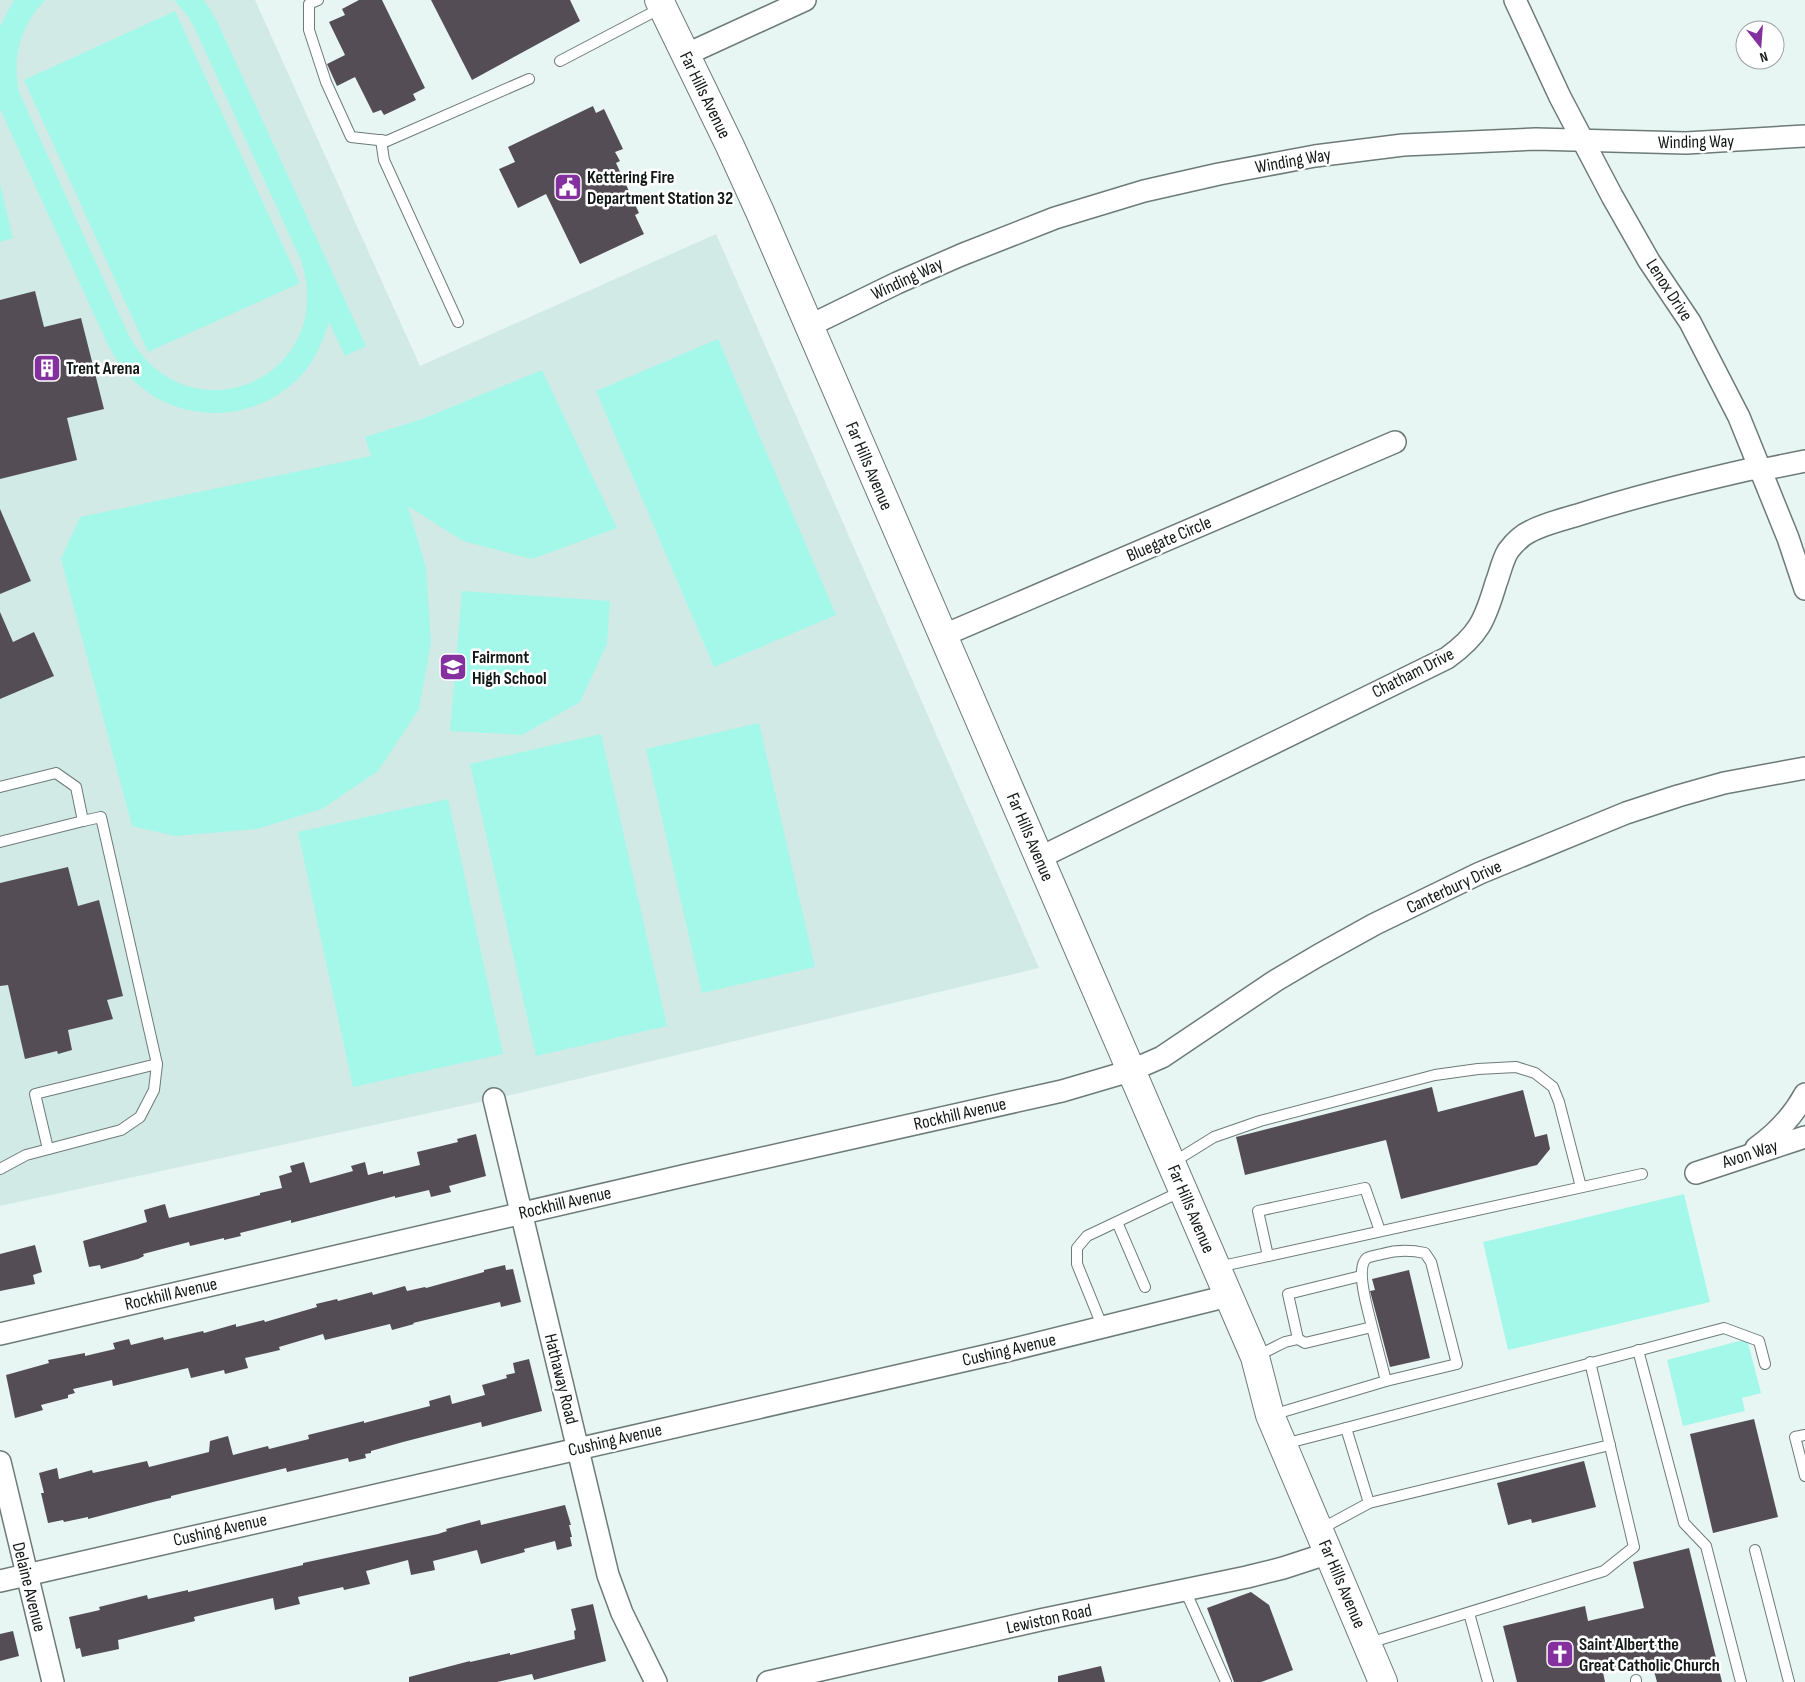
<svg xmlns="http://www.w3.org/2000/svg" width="1805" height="1682" font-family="'Sofia Sans Condensed',sans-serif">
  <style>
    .built { fill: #d2eae6 }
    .green { fill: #a3f8ea }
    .building { fill: #544d56 }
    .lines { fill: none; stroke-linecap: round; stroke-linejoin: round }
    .service-casing { stroke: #6d7b78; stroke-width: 12 }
    .minor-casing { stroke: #6d7b78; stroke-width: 24 }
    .primary-casing { stroke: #6d7b78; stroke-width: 30 }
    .service { stroke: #fff; stroke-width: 10 }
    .minor { stroke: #fff; stroke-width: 21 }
    .primary { stroke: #fff; stroke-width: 28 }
    .labels { text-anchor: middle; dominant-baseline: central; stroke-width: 5; stroke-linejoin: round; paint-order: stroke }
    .street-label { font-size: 18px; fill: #121817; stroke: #fff }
    .poi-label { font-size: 18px; font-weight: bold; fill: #121817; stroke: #fff; text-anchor: start }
  </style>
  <rect width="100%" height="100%" fill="#e7f6f3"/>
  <path class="built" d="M0,0H255L420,366L716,234L1039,968L494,1099L0,1206Z"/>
  <g class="green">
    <path d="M14,0H45C20,26 12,57 19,92L129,336C189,444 342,376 300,258L195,29L188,16L174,0H204L216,19L366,346L345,356L329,322C323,339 317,356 306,370C266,419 190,428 141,387C126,376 117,361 108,345L0,109V26Z"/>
    <path d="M175,11L300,283L148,352L24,80Z"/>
    <path d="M0,184L13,238L0,242Z"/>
    <path d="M718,339L836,615L714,667L596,391Z"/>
    <path d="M542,370L617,528L532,559L463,541L408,506L426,568L431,642L419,709L378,771L322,809L257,829L175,836L132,826L61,559L80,517L371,456L365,437L422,419Z"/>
    <path d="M462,591L610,601L607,644L580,702L522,735L450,731Z"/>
    <path d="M759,723L815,967L702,993L646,749Z"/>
    <path d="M601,734L667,1026L536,1056L470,764Z"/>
    <path d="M448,799L503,1054L353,1087L298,832Z"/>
    <path d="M1684,1194L1710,1302L1508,1350L1483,1242Z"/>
    <path d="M1747,1339L1761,1393L1742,1398L1745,1411L1683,1426L1667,1360Z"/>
  </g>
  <g class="building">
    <path d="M359,0H382L425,88L413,94L416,100L384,115L381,110L373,113L355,77L337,86L327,64L345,55L329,22L345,15L342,9Z"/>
    <path d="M431,0H570L580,21L472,80Z"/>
    <path d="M593,106L596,113L604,109L623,149L615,152L620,161L616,163L639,213L635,215L644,234L580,264L546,194L518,208L499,169L515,162L508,147Z"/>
    <path d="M35,291L44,327L81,318L104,409L67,418L77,460L0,479V300Z"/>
    <path d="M0,509L31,581L0,594Z"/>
    <path d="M0,612L13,642L34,632L54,676L0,699Z"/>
    <path d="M68,867L78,906L99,900L123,996L107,1000L113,1019L68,1030L72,1050L58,1054L57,1051L25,1059L8,985L0,986V883Z"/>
    <path d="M1432,1087L1438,1112L1523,1090L1535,1137L1547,1134L1550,1149L1537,1165L1401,1199L1386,1140L1245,1175L1236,1137Z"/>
    <path d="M476,1134L486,1176L449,1186L451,1192L431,1197L429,1190L395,1198V1196L291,1223V1220L240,1233L241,1236L224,1240V1238L190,1246L189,1242L143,1254L144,1256L138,1259L101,1269L100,1265L89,1267L83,1241L147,1222L144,1210L165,1204L169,1218L260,1195V1193L282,1188L279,1176L292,1172L290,1166L304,1162L310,1183L353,1171L351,1166L365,1162L368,1175L383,1171V1174L420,1165L417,1152L458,1142L457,1139Z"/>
    <path d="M35,1245L42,1272L33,1275L35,1284L0,1291V1254Z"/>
    <path d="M505,1265L506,1270L513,1269L521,1302L501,1307L500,1302L413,1323L414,1324L392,1330L390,1324L325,1340L323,1334L279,1347L280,1350L245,1358L248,1368L225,1374L224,1370L191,1378L188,1368L113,1386L112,1380L73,1389L75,1393L68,1395V1398L41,1405L43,1410L15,1418L6,1375L49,1363L48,1360L85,1353V1356L115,1349L113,1343L129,1339L131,1345L163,1337L164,1340L203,1331L204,1333L236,1324V1327L264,1320L265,1322L317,1307L316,1304L337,1299L338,1301L372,1292L373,1295L405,1286L407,1291L425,1287L426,1288L484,1272V1270Z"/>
    <path d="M1409,1270L1430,1358L1390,1367L1370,1291L1375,1290L1372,1279Z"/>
    <path d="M529,1359L542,1411L482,1427L481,1422L403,1442L371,1451V1453L365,1454L366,1458L349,1462L348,1458L287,1472L286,1468L171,1496V1498L157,1501L88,1519V1517L64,1522L63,1520L48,1523L41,1493H44L39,1473L57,1468L59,1479L92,1470L93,1473L147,1461L149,1467L209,1452L210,1441L228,1436L233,1455L268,1446L269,1449L309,1439L308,1435L364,1421V1423L430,1406L429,1401L450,1395L452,1404L485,1395L482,1385L507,1378L506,1375L515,1373L513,1363Z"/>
    <path d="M1754,1419L1778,1517L1713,1533L1690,1434Z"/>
    <path d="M1584,1461L1596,1507L1532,1523L1531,1519L1508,1525L1497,1483Z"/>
    <path d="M565,1505L571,1525H569L572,1537H570L572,1546L557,1550L555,1541L524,1549L525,1552L481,1564L477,1550L433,1561L435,1570L411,1575L408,1560L366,1571L370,1584L344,1590L343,1587L298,1597L300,1604L275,1610L273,1598L194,1617L195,1621L118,1640L119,1649L82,1657L80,1648L76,1649L69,1617L100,1610L99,1607L147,1595L148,1599L188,1590V1592L303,1565V1563L438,1534L447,1531L446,1529L480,1520L481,1525Z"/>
    <path d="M1689,1548L1722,1682H1657L1651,1660L1603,1672L1605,1682H1517L1503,1626L1585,1606L1588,1621L1644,1608L1633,1562Z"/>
    <path d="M1251,1592L1269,1605L1293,1670L1261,1682H1234L1207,1608Z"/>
    <path d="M593,1604L606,1661L534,1680L532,1674L497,1682H409V1677L470,1661V1662L510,1653V1655L575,1639L574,1631L576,1630L571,1609Z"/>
    <path d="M13,1631L19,1656L0,1661V1634Z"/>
    <path d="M1101,1666L1105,1682H1058V1676Z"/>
  </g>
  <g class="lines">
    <g class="service-casing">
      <g id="service">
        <path d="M318,0L309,4V30L326,82L351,137L387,141L529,79"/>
        <path d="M560,61L661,8"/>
        <path d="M381,140L384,160L458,322"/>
        <path d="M0,787L56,773L76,787L83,821L0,842"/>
        <path d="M48,1149L35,1094L157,1064"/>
        <path d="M1172,1163L1214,1137L1260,1121L1435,1075L1478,1069L1516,1067L1535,1073L1553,1087L1559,1102L1581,1187"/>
        <path d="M0,1169L26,1155L121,1130L140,1117L154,1090L157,1064L101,817L83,821"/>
        <path d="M1117,1222L1145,1287"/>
        <path d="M1268,1256L1258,1211L1365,1188L1380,1231"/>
        <path d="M1218,1267L1642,1174"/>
        <path d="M1103,1328L1077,1264V1248L1087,1236L1182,1191"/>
        <path d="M1298,1339L1288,1294L1361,1276"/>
        <path d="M1638,1350L1684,1523L1706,1546L1741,1682"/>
        <path d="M1255,1357L1285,1342L1298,1339L1305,1343L1372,1327C1369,1313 1354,1268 1367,1258C1371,1256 1378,1255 1382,1254C1396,1250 1411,1250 1425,1253L1431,1262L1457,1364L1386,1381L1372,1327"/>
        <path d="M1272,1415L1386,1381"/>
        <path d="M1805,1435L1795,1437L1805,1476"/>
        <path d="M1284,1444L1346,1428"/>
        <path d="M1369,1503L1346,1428L1724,1328L1759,1341L1765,1364"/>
        <path d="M1319,1530L1369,1503L1610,1445"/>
        <path d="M1755,1550L1789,1682"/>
        <path d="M1185,1590L1226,1682"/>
        <path d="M1469,1613L1488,1682"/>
        <path d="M1369,1643L1604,1571L1634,1547L1590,1362"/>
        <path d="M1636,1680V1682"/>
      </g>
    </g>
    <g class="minor-casing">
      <g id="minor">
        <path d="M1515,0L1560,97L1612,196L1649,261L1690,322L1739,417L1788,538L1805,589"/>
        <path d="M685,55L805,0"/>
        <path d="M809,326L897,283L961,255L1055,218L1144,191L1219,174L1315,156L1403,145L1536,139L1686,143L1805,136"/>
        <path d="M942,636L1395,442"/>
        <path d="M1039,858L1447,658C1479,635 1485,620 1496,583C1500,573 1502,561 1508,551C1514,543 1522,535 1531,531C1546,523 1565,519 1581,514C1637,496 1694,482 1751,469L1761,470L1805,461"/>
        <path d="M494,1099L608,1575L622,1613L656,1682"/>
        <path d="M1756,1148C1776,1134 1793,1116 1805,1094"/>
        <path d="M1696,1173L1805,1137"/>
        <path d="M0,1334L687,1175L1062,1091L1130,1071L1162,1057L1275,981L1319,955L1375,924L1480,873L1626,813L1678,796L1724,783L1805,768"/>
        <path d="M0,1462L53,1682"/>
        <path d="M0,1581L1002,1352L1228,1296"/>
        <path d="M768,1682L1040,1620L1247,1577L1283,1568L1329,1553"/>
      </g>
    </g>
    <g class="primary-casing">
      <path id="primary" d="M659,0L730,146L760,212L1255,1357L1270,1415L1383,1682"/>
    </g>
    <use href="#service" class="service"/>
    <use href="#minor" class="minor"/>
    <use href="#primary" class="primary"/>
  </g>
  <defs>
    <g id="civic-square" transform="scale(1.4375)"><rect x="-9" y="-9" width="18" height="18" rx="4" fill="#84309f" stroke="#fff"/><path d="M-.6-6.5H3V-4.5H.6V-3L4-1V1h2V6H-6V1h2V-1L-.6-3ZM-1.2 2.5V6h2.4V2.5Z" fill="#fff"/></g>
    <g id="building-square" transform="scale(1.4375)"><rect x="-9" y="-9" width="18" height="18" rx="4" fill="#84309f" stroke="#fff"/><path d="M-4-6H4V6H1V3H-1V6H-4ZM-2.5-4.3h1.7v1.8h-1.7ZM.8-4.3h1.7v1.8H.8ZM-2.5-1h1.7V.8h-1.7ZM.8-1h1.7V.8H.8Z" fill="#fff"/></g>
    <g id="school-square" transform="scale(1.4375)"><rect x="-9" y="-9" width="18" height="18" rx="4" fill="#84309f" stroke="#fff"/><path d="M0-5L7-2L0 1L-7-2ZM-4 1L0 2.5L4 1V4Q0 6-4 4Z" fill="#fff"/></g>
    <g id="church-square" transform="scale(1.4375)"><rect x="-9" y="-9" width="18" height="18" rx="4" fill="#84309f" stroke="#fff"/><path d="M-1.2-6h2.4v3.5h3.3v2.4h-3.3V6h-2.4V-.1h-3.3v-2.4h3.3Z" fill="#fff"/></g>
  </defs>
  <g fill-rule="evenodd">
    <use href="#civic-square" x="568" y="187"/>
    <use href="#building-square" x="47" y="368"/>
    <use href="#school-square" x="453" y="667"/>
    <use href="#church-square" x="1560" y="1654"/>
  </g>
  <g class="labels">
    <g class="street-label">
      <text transform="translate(705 95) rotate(64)">Far Hills Avenue</text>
      <text transform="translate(1696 142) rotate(-1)">Winding Way</text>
      <text transform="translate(1293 161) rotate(-10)">Winding Way</text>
      <text transform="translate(907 279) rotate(-25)">Winding Way</text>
      <text transform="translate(1669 290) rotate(57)">Lenox Drive</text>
      <text transform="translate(869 466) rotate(67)">Far Hills Avenue</text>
      <text transform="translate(1169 539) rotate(-23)">Bluegate Circle</text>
      <text transform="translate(1413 673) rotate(-27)">Chatham Drive</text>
      <text transform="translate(1030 837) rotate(67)">Far Hills Avenue</text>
      <text transform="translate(1454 887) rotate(-25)">Canterbury Drive</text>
      <text transform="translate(960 1114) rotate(-13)">Rockhill Avenue</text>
      <text transform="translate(1750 1154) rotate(-18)">Avon Way</text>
      <text transform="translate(565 1203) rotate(-13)">Rockhill Avenue</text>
      <text transform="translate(1191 1209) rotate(67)">Far Hills Avenue</text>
      <text transform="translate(171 1294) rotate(-13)">Rockhill Avenue</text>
      <text transform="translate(1009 1350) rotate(-13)">Cushing Avenue</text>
      <text transform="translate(561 1379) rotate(76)">Hathaway Road</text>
      <text transform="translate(615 1440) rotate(-13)">Cushing Avenue</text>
      <text transform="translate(220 1530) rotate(-13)">Cushing Avenue</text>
      <text transform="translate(1342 1584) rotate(67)">Far Hills Avenue</text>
      <text transform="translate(29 1587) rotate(76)">Delaine Avenue</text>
      <text transform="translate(1049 1619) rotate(-12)">Lewiston Road</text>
    </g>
    <g class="poi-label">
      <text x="587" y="177">Kettering Fire<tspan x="587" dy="21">Department Station 32</tspan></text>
      <text x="66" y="368">Trent Arena</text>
      <text x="472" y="657">Fairmont<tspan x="472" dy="21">High School</tspan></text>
      <text x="1579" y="1644">Saint Albert the<tspan x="1579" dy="21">Great Catholic Church</tspan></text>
    </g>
  </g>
  <g transform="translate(1760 45) rotate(163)"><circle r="24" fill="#ffffff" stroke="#a0a3a2"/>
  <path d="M0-4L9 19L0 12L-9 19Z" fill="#84309f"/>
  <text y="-8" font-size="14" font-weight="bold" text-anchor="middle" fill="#121817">N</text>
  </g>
</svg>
